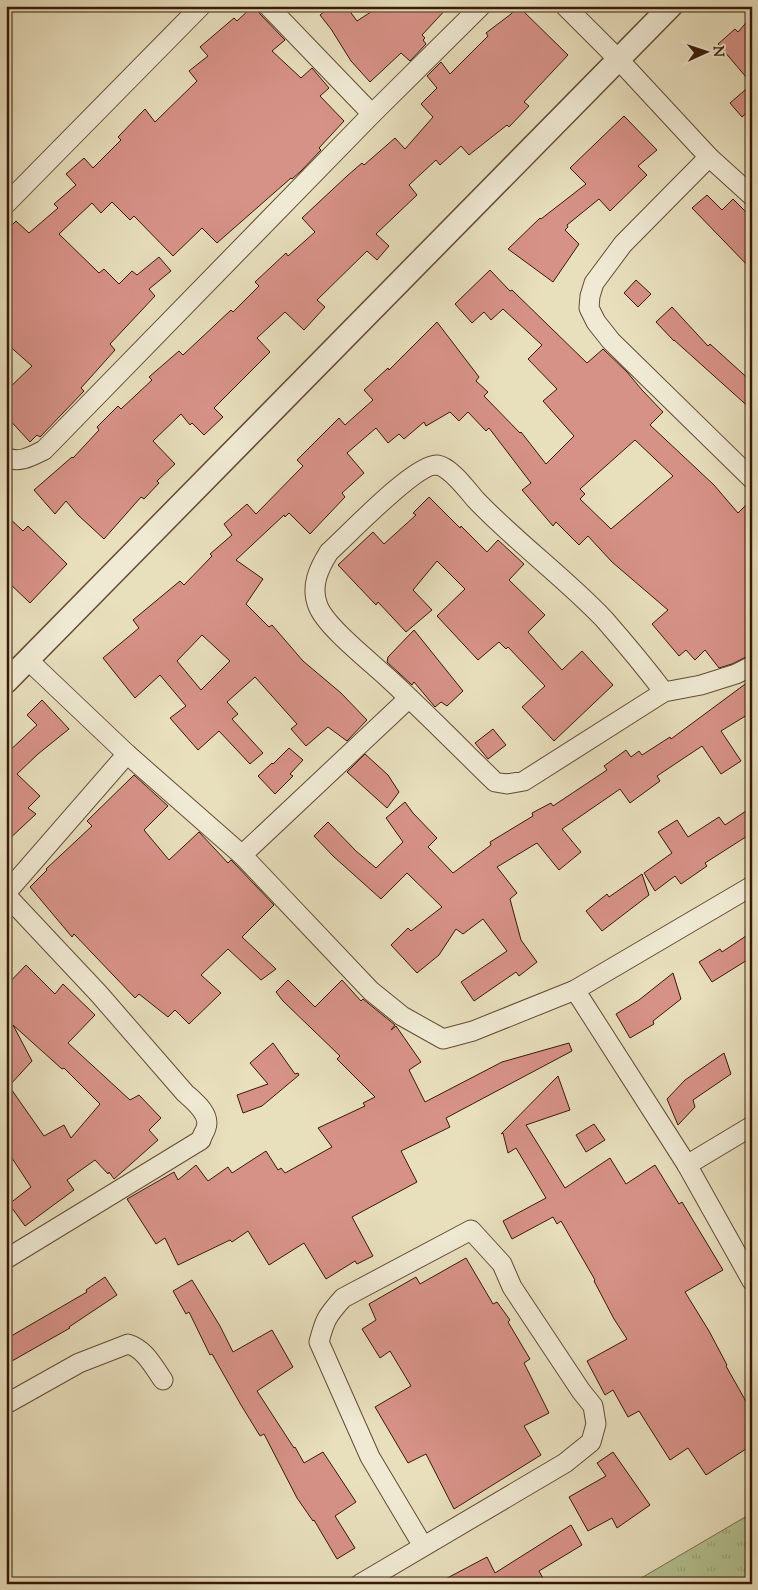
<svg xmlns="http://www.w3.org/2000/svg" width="758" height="1590" font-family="'Sorts Mill Goudy',serif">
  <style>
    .grass { fill: url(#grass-tufts); stroke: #766e4d }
    .building { fill: #d79288; stroke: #381a08; fill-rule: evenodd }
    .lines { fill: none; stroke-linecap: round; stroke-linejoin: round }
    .minor-casing { stroke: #644b35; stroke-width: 21 }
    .tertiary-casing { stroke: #644b35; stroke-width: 25 }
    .minor { stroke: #f0ead4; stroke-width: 19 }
    .tertiary { stroke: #f0ead4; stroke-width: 22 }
  </style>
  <defs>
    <pattern id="grass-tufts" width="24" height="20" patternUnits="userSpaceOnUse" patternTransform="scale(1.25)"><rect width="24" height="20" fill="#b4c292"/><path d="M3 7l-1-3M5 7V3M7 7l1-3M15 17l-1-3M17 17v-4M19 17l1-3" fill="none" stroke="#9ca67c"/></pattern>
  </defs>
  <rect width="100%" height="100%" fill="#e8dfbd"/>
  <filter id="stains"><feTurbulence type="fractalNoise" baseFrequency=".004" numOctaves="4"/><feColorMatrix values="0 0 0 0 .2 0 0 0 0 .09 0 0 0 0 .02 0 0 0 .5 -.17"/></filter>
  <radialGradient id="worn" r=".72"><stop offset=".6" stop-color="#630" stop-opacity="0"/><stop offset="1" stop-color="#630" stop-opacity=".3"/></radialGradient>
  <path class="grass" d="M752,1513V1584H631Z"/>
  <g class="building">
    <path d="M253,6H255L260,14L285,40L272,51L301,78L312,68L329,88L320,96L344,121L319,148L321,150L301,171L292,179L291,178L217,243L202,228L173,256L134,216L130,220L112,202L101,213L92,203L59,234L99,273L104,269L119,284L132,271L137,275L159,257L171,271L149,289L155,296L110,344L115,350L81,388L84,391L40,437L37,435L30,442L6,416V391L32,366L6,343V231L16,221L29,233L58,208L54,204L76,185L66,174L84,158L93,168L121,140L118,137L145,109L155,122L197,81L189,71L208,56L200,47L234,18L237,21Z"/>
    <path d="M331,6H346L357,21L380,6H449L422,35L425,38L423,40L426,44L410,61L401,53L370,82L351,61L331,29L320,15Z"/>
    <path d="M518,6L568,55L524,102L529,106L509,127L507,125L469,155L461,146L440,165L436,160L409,185L417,195L376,234L389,246L377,260L367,251L317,300L325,307L304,330L285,312L257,338L270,352L214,408L223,417L204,435L192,423L190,425L181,414L153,441L175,464L157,481L159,483L144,499L141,497L104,539L78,515L66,501L55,514L34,490L72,457L73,458L99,430L97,427L118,406L121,409L152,380L149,377L179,351L183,355L231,310L233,312L259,286L255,282L286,253L288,256L315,232L302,218L347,176L362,163L364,165L395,138L405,149L433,117L421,104L437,88L427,76L441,62L450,74L488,36L486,33L511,14Z"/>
    <path d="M752,16V108L742,117L730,103L752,84L718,44L735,29L738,32Z"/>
    <path d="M624,116L657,150L638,166L647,175L610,211L599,199L567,225L568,227L565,230L579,244L553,282L508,249L540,218L541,219L586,184L570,168Z"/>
    <path d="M707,195L722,210L733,199L752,218V270L692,208Z"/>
    <path d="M490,270L510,291L512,290L587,363L603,349L627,372L642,390L663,412L650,425L714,485L738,513L752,499V654L732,664L719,668L705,650L695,660L686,650L679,656L652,624L668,610L612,562L588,536L579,545L556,522L553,526L522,490L531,483L489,428L486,431L468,412L459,421L450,412L426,426L424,422L404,439L399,434L388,443L376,428L347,453L364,473L342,493L345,497L310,534L289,513L285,517L284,515L236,560L263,579L246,604L269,627L272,625L303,661L341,693L367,720L347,741L328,727L306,746L291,729L297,724L255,677L227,702L238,714L232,719L263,753L250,764L219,731L198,750L170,718L186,706L160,675L135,698L103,658L139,628L133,620L180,581L184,585L212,556L210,554L232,535L224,524L247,504L256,514L303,466L297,460L339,418L345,425L373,400L364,390L388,368L389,370L437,322L479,377L476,381L488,392L484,396L520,433L521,432L546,464L574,436L543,401L557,389L528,359L542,345L503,309L491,320L484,312L472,323L455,304ZM635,440L673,476L611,529L580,499L585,494L580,489ZM202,635L230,661L201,690L177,661Z"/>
    <path d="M636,280L651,294L638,307L624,293Z"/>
    <path d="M672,307L708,346L710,344L752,382V410L674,340V341L656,322Z"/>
    <path d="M429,497L460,528L461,526L487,552L498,540L524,564L509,580L545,615L528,632L562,670L582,651L613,685L554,741L522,707L545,686L508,647L506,649L499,642L478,660L437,616L465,589L437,561L413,590L432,610L406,632L378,602L376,605L338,565L373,532L384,544L416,515L413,513Z"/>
    <path d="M6,515L23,531L28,526L67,564L30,603L6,580Z"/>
    <path d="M414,630L463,691L447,706L441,702L435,707L414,682L412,685L387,662L388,657Z"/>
    <path d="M752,679V712L721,731L741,761L721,774L702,746L657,776L660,781L630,803L620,789L562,829L581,852L559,870L537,843L497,867L517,893L510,899L521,940L537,962L519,976L516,972L474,1001L461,982L507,951L483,919L463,934L456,929L439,955L417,973L391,945L408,928L411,931L442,907L407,873L381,899L333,856L314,836L328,822L356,851L376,868L403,842L386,818L405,802L413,813L437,838L428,847L453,873L491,845L490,842L533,816L532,813L551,803L553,806L607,770L604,766L626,750L631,757L639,751L642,755L670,737L671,739Z"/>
    <path d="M42,700L69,729L38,754L17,774L40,796L28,808L36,814L6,842V754L37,725L27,715Z"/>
    <path d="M493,729L506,745L488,759L475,743Z"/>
    <path d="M289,748L303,760L290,774L293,776L275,794L258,776L272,763L273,764Z"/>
    <path d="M365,754L388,775L399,792L387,808L347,772Z"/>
    <path d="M134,775L168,806L144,830L169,860L199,832L228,863L231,860L234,863L274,905L242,937L276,969L261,980L228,949L201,975L221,993L189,1024L175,1010L168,1017L139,994L135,998L74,934L72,937L30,887L47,870L46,869L92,826L87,821Z"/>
    <path d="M752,807V833L705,863L707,866L681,884L675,876L655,891L644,873L672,853L658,832L677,820L688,837L719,817L725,825Z"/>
    <path d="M642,874L649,895L602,931L586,911L607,894L609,897Z"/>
    <path d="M752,932V957L712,982L699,962L720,949L722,952Z"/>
    <path d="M26,965L55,994L63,984L95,1015L68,1043L130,1100L139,1095L161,1118L149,1130L158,1140L114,1179L109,1172L108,1174L95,1160L67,1180L74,1190L25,1226L9,1204L31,1187L6,1149V986ZM13,1025L62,1069L64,1068L100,1104L71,1138L64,1125L44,1136L9,1086L32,1061Z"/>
    <path d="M673,973L681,999L653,1021L654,1024L630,1038L616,1014L639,1000Z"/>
    <path d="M288,980L315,1007L342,980L361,1001L363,999L395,1025L391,1030L396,1026L421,1062L409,1070L425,1102L502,1062L569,1043L572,1051L446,1118L450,1127L401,1151L417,1182L352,1217L373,1256L357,1264L355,1261L326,1279L304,1243L269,1265L248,1231L232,1242L230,1240L178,1265L165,1238L156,1244L127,1199L174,1172L178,1180L196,1165L208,1181L228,1167L232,1173L266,1151L278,1170L281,1168L285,1173L332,1147L318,1128L365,1106L363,1103L375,1097L337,1059L340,1056L283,1001L276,992Z"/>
    <path d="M273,1043L295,1074L298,1073L299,1075L262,1106L243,1113L237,1095L268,1084L250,1063Z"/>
    <path d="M724,1053L731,1074L693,1100L695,1107L678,1125L667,1099L685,1080Z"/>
    <path d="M558,1076L570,1110L526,1125L565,1188L610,1158L626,1184L655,1165L679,1204L682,1202L723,1270L685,1292L709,1331L727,1365L726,1366L752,1412V1445L706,1475L688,1448L670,1460L639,1411L628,1417L613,1390L605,1395L587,1361L627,1339L614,1319L594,1281L595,1280L561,1221L557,1224L553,1217L512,1239L503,1221L546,1198L516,1148L508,1153L503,1133L501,1134Z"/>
    <path d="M594,1124L605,1140L586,1152L576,1135Z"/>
    <path d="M466,1258L493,1304L497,1302L510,1320L508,1322L530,1359L524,1363L549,1413L524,1426L541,1455L454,1509L426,1454L408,1463L375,1407L411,1386L390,1351L380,1358L362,1329L376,1320L369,1304L416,1277L420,1284Z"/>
    <path d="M105,1277L117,1295L69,1327L70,1328L12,1361L6,1350V1339L87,1292L86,1290Z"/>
    <path d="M192,1280L220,1326L233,1352L272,1330L293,1367L257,1391L294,1448L295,1447L304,1463L323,1452L356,1502L335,1516L355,1548L337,1559L314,1520L313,1521L297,1498L264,1434L260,1436L241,1405L212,1354L210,1355L189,1312L186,1314L173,1291Z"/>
    <path d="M613,1452L650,1505L617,1528L612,1518L588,1531L569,1497L606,1476L597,1463Z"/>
    <path d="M571,1525L582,1545L539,1571L546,1584H436L487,1557L495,1573Z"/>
  </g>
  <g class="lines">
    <g class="minor-casing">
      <g id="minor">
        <path d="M268,6L372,114"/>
        <path d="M565,6L619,60L709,157L752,196"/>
        <path d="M709,157L623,244L594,283L590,296L589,308L596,322L611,341L752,479"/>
        <path d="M6,204L201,6"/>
        <path d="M6,457C19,464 32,456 44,450L372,114L481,6"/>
        <path d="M28,660L127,754L242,855L371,991L402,1016L443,1039L473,1031L575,990L752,886"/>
        <path d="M664,692C645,667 625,643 604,619C564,577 516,542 476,500C467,490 451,467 437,465C416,463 348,535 329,552C319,568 310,586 318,606C326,627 371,662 389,679C425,712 460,748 495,782L507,784L524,781L664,692L701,685L736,674L752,666"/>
        <path d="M242,855L409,698"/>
        <path d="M6,893L127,754"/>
        <path d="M6,895L99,994L185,1093C194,1101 211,1114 206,1128C205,1132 202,1135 201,1140L6,1259"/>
        <path d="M575,990L687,1165L752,1281"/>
        <path d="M687,1165L752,1126"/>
        <path d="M6,1404L79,1363L128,1344C145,1349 153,1366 163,1380"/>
        <path d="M360,1584L565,1463L591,1442L596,1424L593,1406L581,1391L512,1287L502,1264L471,1230L343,1298C327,1316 325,1319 319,1342L370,1457L423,1546"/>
      </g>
    </g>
    <g class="tertiary-casing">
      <path id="tertiary" d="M6,682L671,6"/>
    </g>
    <use href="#minor" class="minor"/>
    <use href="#tertiary" class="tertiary"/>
  </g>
  <rect width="758" height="1590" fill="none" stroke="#e8dfbd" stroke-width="25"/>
  <rect x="8" y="8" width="743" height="1575" fill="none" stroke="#381a08" stroke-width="2.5"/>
  <rect x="12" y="12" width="733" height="1565" fill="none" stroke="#381a08"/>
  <g transform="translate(706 52) rotate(87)" stroke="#f0ead4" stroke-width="4" paint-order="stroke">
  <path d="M0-4L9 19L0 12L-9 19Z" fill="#381a08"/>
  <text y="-8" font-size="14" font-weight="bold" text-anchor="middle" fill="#381a08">N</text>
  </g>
  <rect width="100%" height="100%" filter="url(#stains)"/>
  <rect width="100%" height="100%" fill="url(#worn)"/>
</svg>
